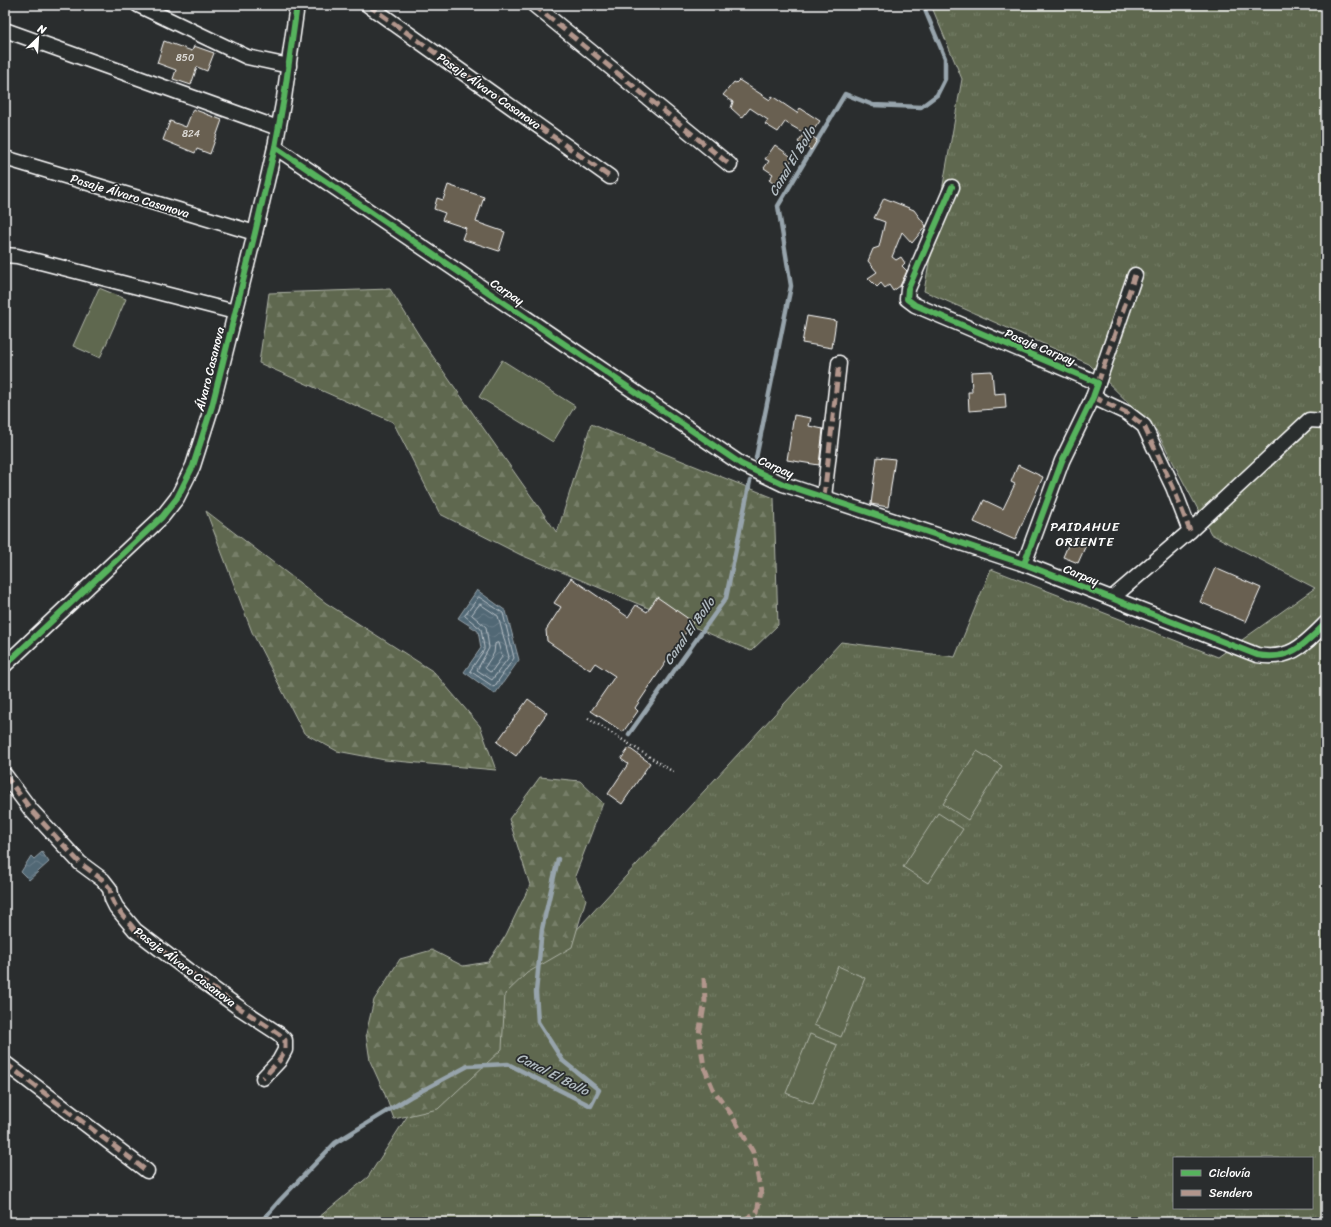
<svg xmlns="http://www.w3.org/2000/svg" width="1331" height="1227" font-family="Sriracha,sans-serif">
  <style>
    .grass { fill: url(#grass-tufts); stroke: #afb4a7; fill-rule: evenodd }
    .forest { fill: url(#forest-firs); stroke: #afb4a7 }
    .green { fill: #5f684f; stroke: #afb4a7 }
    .water { fill: url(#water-waves); stroke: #97a4ac }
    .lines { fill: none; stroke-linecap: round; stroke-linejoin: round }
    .shore { stroke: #b9c2c8; stroke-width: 1 }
    .stream { stroke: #97a4ac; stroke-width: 4.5 }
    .building { fill: #696151; stroke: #fff }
    .minor-casing { stroke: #fff; stroke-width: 17 }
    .path { stroke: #fff; stroke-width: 2.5; stroke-dasharray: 1 3; stroke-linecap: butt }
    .minor { stroke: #2a2d2e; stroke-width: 14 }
    .quiet { stroke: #b2968c; stroke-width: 5; stroke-dasharray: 10 5; stroke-linecap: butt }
    .cycleway-casing { stroke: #2a2d2e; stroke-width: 8 }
    .cycleway { stroke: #56b35d; stroke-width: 6 }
    .labels { text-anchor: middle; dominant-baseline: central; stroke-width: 3.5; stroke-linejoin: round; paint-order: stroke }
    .number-label { font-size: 10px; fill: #dad8d4 }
    .street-label { font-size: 12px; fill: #fff; stroke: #2a2d2e }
    .water-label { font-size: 13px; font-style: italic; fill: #b1bbc1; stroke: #2a2d2e }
    .neighbourhood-label { font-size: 13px; letter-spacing: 1px; fill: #fff; stroke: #2a2d2e }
  </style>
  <defs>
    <pattern id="grass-tufts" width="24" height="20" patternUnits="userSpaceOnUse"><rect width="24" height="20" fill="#5f684f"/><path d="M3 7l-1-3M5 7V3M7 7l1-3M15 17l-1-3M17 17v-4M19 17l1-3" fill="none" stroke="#777f69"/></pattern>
    <pattern id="forest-firs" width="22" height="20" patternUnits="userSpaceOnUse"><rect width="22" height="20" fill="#5f684f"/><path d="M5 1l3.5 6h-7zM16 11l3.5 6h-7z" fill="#777f69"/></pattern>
    <pattern id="water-waves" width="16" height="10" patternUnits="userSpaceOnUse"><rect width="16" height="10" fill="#516775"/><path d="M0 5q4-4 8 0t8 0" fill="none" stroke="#6b7e8a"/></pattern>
  </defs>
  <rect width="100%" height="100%" fill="#2a2d2e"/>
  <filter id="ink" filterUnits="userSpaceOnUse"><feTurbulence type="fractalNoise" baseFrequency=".025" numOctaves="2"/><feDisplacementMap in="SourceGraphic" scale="8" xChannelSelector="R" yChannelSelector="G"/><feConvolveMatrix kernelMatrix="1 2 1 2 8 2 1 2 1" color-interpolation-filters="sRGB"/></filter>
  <g filter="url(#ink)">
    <path class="grass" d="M931,5H1326V1222H313L368,1177L499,974L570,937L841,642L955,657L991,569L1218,657L1315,588L1211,534L1156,430L1089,364L924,291L962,79ZM1174,1158H1312V1208H1174Z"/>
    <g class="forest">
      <path d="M390,289L427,348L557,533L591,424L774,498L778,625L751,651L521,555L440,514L393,422L259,363L269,293Z"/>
      <path d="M206,511L326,603L434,672L480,726L496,770L385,760L337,751L304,733L252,632Z"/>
      <path d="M540,777L580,781L603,803L575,876L586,899L572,947L527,973L505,994L502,1049L438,1109L394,1119L384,1092L370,1061L366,1034L374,1000L400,959L432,950L463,966L488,962L506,935L530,885L509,819Z"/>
    </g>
    <g class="green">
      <path d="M99,288L126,299L100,358L73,346Z"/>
      <path d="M502,360L575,406L553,442L479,397Z"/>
      <path d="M977,751L1002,766L968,820L943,804Z"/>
      <path d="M938,813L963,829L928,883L903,867Z"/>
      <path d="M838,966L865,978L841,1037L814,1025Z"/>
      <path d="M810,1034L837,1045L813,1104L786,1093Z"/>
    </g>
    <g class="water">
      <path d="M477,590L506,611L519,660L495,694L464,672L481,648L478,631L458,618Z"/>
      <path d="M42,852L49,862L29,880L21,872L31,856L34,859Z"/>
    </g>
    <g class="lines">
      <g class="shore">
        <path d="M479,597L503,613L514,658L494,687L470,671L484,650V647L481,629L465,616Z"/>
        <path d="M480,604L498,616L509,657L492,680L477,670L489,648L486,627L472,615Z"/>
        <path d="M498,643L502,657L492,671L490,672L486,669L485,667L494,653L495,644Z"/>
      </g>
      <g class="stream">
        <path d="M756,458L791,286L778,206L845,94L873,105L921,107L937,95L945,79V58L923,5"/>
        <path d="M629,734L726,598L750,481"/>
        <path d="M261,1222L280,1200L335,1143L410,1097L468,1066L508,1064L591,1106L599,1090L563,1061L538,1022L536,992L542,929L558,859"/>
      </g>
    </g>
    <g class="building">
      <path d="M164,41L192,51L194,46L214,53L207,71L197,67L191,85L173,79L176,70L157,63Z"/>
      <path d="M739,80L770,100L772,96L797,113L800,108L820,121L810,135L817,140L811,150L798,142L804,133L785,122L778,132L765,124L768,120L750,108L742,118L731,108L733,102L723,95L734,82L736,83Z"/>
      <path d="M193,109L222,120L210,154L197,149L195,153L163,140L170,121L186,127Z"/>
      <path d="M775,145L793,158L784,172L787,174L778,187L769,180L773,174L764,168L769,161L765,159Z"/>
      <path d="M448,185L484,197L476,222L505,232L499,251L462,239L466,228L442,220L445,213L434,209L437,198L443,200Z"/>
      <path d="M884,198L914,210L926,226L912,243L902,232L892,257L896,260L901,257L905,263L902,266L907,271L900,286L893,291L889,285L885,288L881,283L877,287L868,278L877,272L868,261L873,249L879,247L885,222L874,218Z"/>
      <path d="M807,316L836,321L832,348L802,343Z"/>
      <path d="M992,371L994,394L1005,393L1006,408L969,411L968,392H972L971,372Z"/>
      <path d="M794,415L811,418L809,426L823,429L819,465L787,460Z"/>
      <path d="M877,457L895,459L888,507L871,504Z"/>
      <path d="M1018,465L1043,477L1015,540L974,522L984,500L1003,509L1015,484L1011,482Z"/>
      <path d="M1071,538L1086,545L1078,563L1063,557Z"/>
      <path d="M1215,568L1261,588L1246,622L1200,602Z"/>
      <path d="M571,578L628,617L636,605L647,612L657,597L693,622L635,708L638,711L623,732L591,711L615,676L595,663L590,670L547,641L546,630L561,607L554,603Z"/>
      <path d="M528,699L547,713L516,756L497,742Z"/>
      <path d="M629,748L650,763L622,804L608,794L628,764L621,759Z"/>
    </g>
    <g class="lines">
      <g class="minor-casing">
        <g id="minor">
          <path d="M138,5L247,57L289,66"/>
          <path d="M368,5L610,177"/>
          <path d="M534,5L730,165"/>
          <path d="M5,30L278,128"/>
          <path d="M275,147L741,464L783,484L1024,564L1257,655C1290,661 1304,645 1326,623"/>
          <path d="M5,158L255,233"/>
          <path d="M952,187L908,289L907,299L915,305L1098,383L1093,397L1062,461L1024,564"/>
          <path d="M5,255L17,256L235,312"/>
          <path d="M1098,383L1135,275"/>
          <path d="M1093,397L1127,413L1144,426L1173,487L1190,531"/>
          <path d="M824,497L839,363"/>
          <path d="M1112,598L1190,531L1309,420L1326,421"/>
          <path d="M5,665L162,517L177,498L193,466L212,406L255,233L275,147L284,98L297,5"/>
          <path d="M5,775L31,810L80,863L103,880L110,889L112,899L116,907L135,930L190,972L241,1009L279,1034L285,1040V1050L279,1061L263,1078"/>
          <path d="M5,1063L147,1171"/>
        </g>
      </g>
      <path class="path" d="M588,718L675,773"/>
      <use href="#minor" class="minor"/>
      <g class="quiet">
        <path d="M368,5L610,177"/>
        <path d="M534,5L730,165"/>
        <path d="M1098,383L1135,275"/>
        <path d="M1093,397L1127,413L1144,426L1173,487L1190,531"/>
        <path d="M824,497L839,363"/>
        <path d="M5,775L31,810L80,863L103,880L110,889L112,899L116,907L135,930L190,972L241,1009L279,1034L285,1040V1050L279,1061L263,1078"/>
        <path d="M704,978L705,1001L699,1034L704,1067L713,1089L731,1114L753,1152L761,1192L757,1212L741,1222"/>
        <path d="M5,1063L147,1171"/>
      </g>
      <g class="cycleway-casing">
        <g id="cycleway">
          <path d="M275,147L741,464L783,484L1024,564L1257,655C1290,661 1304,645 1326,623"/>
          <path d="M952,187L908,289L907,299L915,305L1098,383L1093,397L1062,461L1024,564"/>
          <path d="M5,665L162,517L177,498L193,466L212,406L255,233L275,147L284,98L297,5"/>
        </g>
      </g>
      <use href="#cycleway" class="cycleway"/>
    </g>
  </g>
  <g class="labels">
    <g class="number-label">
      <text x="185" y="58">850</text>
      <text x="191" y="134">824</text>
    </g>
    <g class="street-label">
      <text transform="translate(489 91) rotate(35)">Pasaje Álvaro Casanova</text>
      <text transform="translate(130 196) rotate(17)">Pasaje Álvaro Casanova</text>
      <text transform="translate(507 292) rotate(34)">Carpay</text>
      <text transform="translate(1040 347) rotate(23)">Pasaje Carpay</text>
      <text transform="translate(210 369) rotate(-76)">Álvaro Casanova</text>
      <text transform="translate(776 467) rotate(24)">Carpay</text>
      <text transform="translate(1081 575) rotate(22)">Carpay</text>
      <text transform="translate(185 967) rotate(37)">Pasaje Álvaro Casanova</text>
    </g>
    <g class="water-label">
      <text transform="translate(792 161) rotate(-59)">Canal El Bollo</text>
      <text transform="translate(689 631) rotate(-55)">Canal El Bollo</text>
      <text transform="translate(553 1074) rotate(27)">Canal El Bollo</text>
    </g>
    <g class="neighbourhood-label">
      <text x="1085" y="526">PAIDAHUE<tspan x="1085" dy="15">ORIENTE</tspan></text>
    </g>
  </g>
  <rect width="1331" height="1227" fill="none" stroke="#2a2d2e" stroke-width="20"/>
  <rect x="10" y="10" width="1311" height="1207" fill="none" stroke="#fff" stroke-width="1.5" filter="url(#ink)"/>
  <rect x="1173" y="1157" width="140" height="52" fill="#2a2d2e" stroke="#7f8182"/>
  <rect x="1181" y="1170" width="20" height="6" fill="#56b35d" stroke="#7f8182"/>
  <text x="1209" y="1177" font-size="12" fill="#ffffff">Ciclovía</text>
  <rect x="1181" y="1190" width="20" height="6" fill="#b2968c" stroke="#7f8182"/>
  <text x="1209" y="1197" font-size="12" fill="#ffffff">Sendero</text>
  <g transform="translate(38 38) rotate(25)" stroke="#2a2d2e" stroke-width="3" paint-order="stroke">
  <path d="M0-3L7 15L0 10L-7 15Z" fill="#ffffff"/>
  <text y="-6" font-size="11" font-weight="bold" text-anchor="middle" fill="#ffffff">N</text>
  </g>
</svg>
